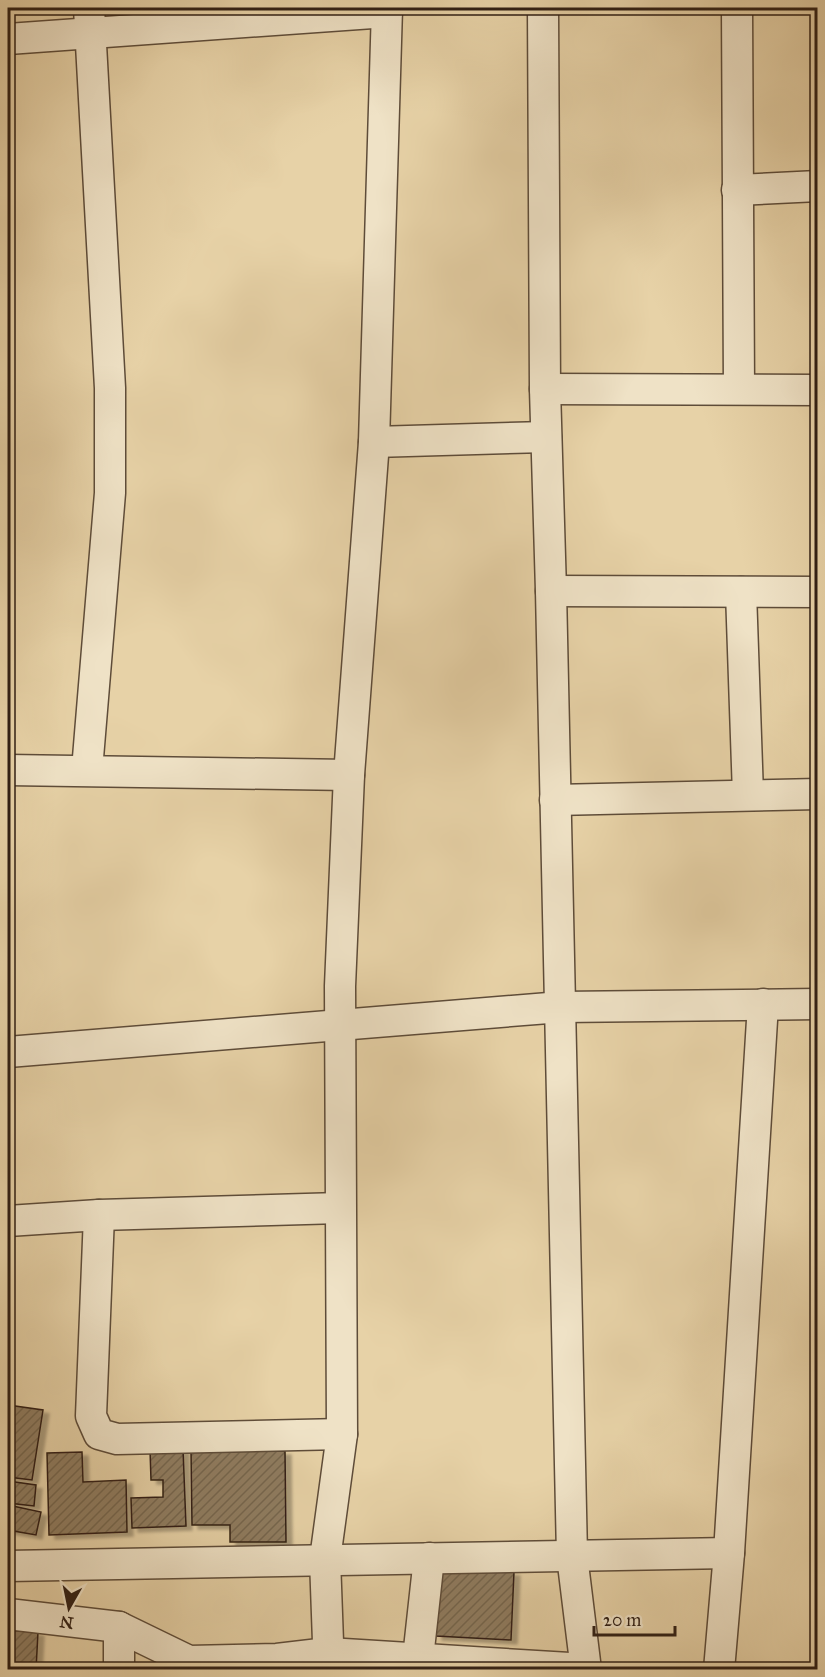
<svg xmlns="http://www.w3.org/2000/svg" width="825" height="1677" font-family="'IM FELL Great Primer',serif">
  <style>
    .building { fill: url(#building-hatch); stroke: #301f14; stroke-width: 1.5; filter: url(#shadow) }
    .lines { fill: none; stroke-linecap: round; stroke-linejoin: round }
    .street-casing { stroke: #5e4c39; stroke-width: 33 }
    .street { stroke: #efe2c6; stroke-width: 30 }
  </style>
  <defs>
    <pattern id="building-hatch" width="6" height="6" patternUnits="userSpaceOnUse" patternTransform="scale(1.5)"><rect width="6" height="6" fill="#8f7c60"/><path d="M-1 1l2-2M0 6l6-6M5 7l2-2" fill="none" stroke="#75654e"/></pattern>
    <filter id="shadow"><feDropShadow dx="6" dy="4" stdDeviation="1.5" flood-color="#0004"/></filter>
  </defs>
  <rect width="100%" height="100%" fill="#e7d2a7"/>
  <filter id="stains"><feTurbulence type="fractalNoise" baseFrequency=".00333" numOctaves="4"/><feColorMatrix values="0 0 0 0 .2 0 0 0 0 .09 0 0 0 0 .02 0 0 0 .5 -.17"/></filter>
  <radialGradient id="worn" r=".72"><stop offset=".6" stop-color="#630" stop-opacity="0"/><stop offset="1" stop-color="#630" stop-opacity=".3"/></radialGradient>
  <g class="building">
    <path d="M8,1405L43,1410L32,1480L8,1477Z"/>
    <path d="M183,1449L186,1526L132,1528L131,1498L163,1497V1480H151L150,1450Z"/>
    <path d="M191,1451H285L286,1542H230V1525H192Z"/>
    <path d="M82,1452L83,1482L126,1480L127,1532L49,1535L47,1453Z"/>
    <path d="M8,1481L36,1485L34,1506L8,1503Z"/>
    <path d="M8,1505L41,1512L36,1535L8,1530Z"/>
    <path d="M439,1568L514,1572L511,1640L436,1636Z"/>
    <path d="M8,1630L38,1632L36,1670H8Z"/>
  </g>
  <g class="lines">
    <g class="street-casing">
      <g id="street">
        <path d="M543,8L545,389L551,591L572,1556L586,1670"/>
        <path d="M737,8L739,389"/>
        <path d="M8,39L387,12"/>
        <path d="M737,190L818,186"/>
        <path d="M545,389L818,390"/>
        <path d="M374,442L546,437"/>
        <path d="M551,591L818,592"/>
        <path d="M741,592L748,795"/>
        <path d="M8,770L349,775"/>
        <path d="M87,770L110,493V388L89,8"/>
        <path d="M555,800L818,794"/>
        <path d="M8,1052L561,1007L818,1004"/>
        <path d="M99,1215L91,1416L99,1434L117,1439L342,1434"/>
        <path d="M8,1221L99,1215L340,1208"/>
        <path d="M8,1566L729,1553"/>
        <path d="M8,1614L119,1627L189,1661L277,1659L328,1653L586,1669"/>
        <path d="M418,1658L429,1558"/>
        <path d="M119,1670V1627"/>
        <path d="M329,1670L325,1559L342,1434L340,986L349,775L374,442L387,8"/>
        <path d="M719,1670L729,1553L763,1004"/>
      </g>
    </g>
    <use href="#street" class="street"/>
  </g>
  <rect width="825" height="1677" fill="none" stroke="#e7d2a7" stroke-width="30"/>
  <rect x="9" y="9" width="807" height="1659" fill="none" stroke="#301f14" stroke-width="3"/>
  <rect x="15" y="15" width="795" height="1647" fill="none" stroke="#301f14" stroke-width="1.5"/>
  <g transform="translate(69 1608) rotate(189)" stroke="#efe2c6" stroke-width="4.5" paint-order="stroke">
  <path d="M0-4.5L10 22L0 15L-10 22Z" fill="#301f14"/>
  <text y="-9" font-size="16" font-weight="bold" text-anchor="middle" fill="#301f14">N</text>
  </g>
  <path d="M594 1626v9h81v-9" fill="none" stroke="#301f14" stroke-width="3"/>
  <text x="603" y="1626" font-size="18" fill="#301f14" stroke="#efe2c6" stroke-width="4.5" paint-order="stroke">20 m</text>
  <rect width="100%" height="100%" filter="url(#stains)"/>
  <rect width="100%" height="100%" fill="url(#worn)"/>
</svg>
